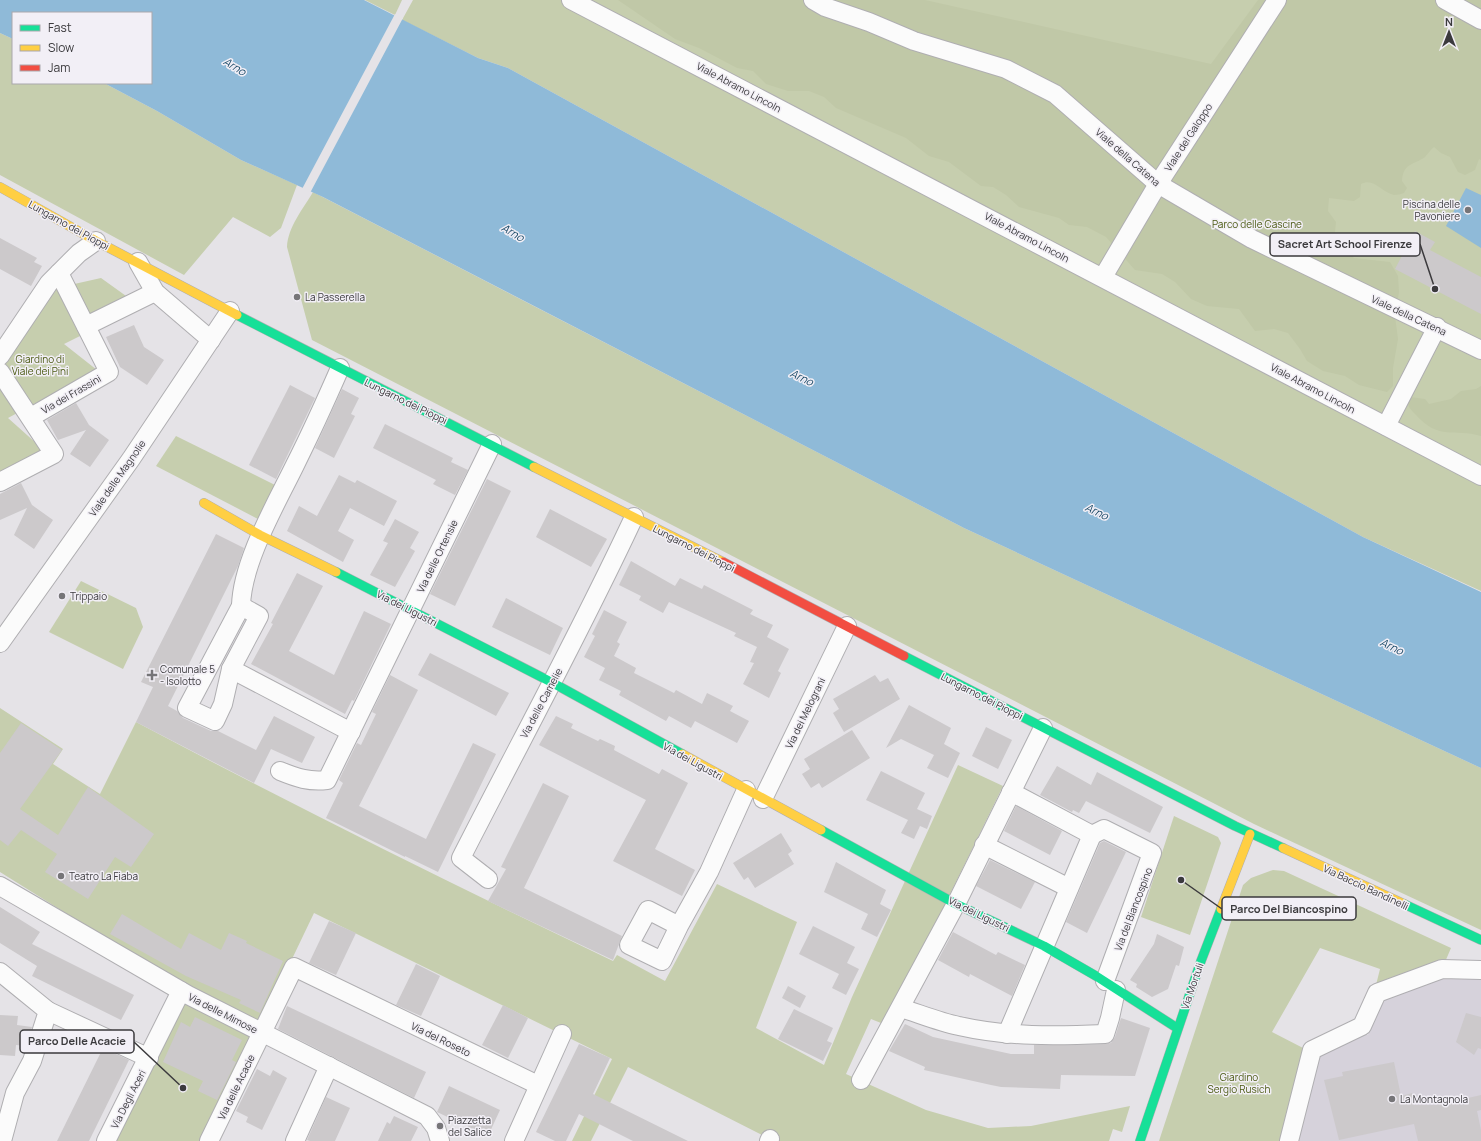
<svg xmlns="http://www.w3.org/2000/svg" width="1481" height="1141" font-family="Manrope,sans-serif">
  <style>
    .built { fill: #d6d2db }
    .green { fill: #c6ceae }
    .forest { fill: #c0c8a7 }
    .water { fill: #8fbad8 }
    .pier { fill: #e5e3e7 }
    .building { fill: #ccc9cb }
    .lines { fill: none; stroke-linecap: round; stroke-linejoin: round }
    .street-casing { stroke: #afaeb1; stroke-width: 20 }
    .fast-casing { stroke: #afaeb1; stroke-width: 10 }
    .slow-casing { stroke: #afaeb1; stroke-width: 10 }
    .jam-casing { stroke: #afaeb1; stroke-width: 10 }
    .street { stroke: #fbfbfb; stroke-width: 18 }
    .fast { stroke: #16e098; stroke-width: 9 }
    .slow { stroke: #ffcf43; stroke-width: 9 }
    .jam { stroke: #f24e42; stroke-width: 9 }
    .poi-dot { fill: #767578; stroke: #f2eff6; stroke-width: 1.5 }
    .labels { text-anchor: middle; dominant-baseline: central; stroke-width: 3; stroke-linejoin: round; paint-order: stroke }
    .street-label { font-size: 10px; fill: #3b3a3d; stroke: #f2eff6 }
    .poi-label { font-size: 10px; fill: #3b3a3d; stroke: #f2eff6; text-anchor: start }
    .park-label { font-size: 10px; fill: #4a5911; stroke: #f2eff6 }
    .water-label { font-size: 11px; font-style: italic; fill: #1a4a68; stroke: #f2eff6 }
    .leader { fill: none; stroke: #3b3a3d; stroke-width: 1.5 }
    .callout-dot { fill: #3b3a3d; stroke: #f2eff6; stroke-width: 1.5 }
    .callout { fill: #f2eff6; stroke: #3b3a3d; stroke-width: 1.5 }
    .callout-label { font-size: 11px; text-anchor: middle; font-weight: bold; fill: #3b3a3d }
  </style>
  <rect width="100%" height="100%" fill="#e5e3e7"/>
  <path class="built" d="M1481,974V1141H1293L1315,1057L1361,1033L1368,1035L1380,997L1439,975Z"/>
  <g class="green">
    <path d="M365,0H402L395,15Z"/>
    <path d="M413,0H1481V591L1363,537L508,68L478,58L402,20Z"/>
    <path d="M0,33L13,39V83H104L157,111L241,160L297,185L281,228L270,237L233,217L184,275L0,175Z"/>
    <path d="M313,192L964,528L1481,768V930L1254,824L312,340L287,247C288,227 303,209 313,192Z"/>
    <path d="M101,278L140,306L64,344L97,370L8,418L46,452L0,476V371L52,289Z"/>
    <path d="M176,436L277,486L260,520L156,466Z"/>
    <path d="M81,581L136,608L143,627L123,669L49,632Z"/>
    <path d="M0,708L63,749L53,764L100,794L136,722C293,805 453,885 613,961L617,955L665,981L717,884L797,922L756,1028L824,1065L852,997L958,765L1003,786L886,1025L871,1019L846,1074L926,1110L988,1128L1031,1126L1130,1106L1122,1132L1113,1129L1109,1141H774L628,1067L591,1141H572L612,1059L314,913L259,1028L184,987L0,872Z"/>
    <path d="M1174,816L1218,837L1221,843L1190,935L1141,917Z"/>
    <path d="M1273,870L1284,871L1451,948L1442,969L1374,993L1380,969L1320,948L1272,1032L1305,1049L1286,1141H1159L1243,885L1251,878Z"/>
    <path d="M184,1000L253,1034L199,1141H113Z"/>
  </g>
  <g class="forest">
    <path d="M618,0H925L1211,64L1258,0H1481V160L1479,159L1475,170L1465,175L1458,172L1450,157L1441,153L1434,147C1430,150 1428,154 1425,157C1414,165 1403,163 1402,181L1407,188L1404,193C1401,194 1397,195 1394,195C1381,192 1374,177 1361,184L1360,197L1354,201L1329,198L1328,211L1336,222L1335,232L1336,237L1347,242L1350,254L1354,258L1390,262L1398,276L1399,292L1395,316L1398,339L1393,368V386L1387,392L1359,385L1345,376L1323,371L1307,361L1300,349L1288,333L1274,329L1255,331L1239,309L1207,306L1191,299L1175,282L1162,274L1135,270L1106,237L1087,227L1069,225L1059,218L1019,207L1006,195L993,187L981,186L949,162L929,156L906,138L836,108L824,97L809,91H788L766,84L753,71L737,68L699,48L675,39Z"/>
    <path d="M1481,386V436C1453,428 1440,441 1416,415C1409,408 1406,405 1410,397L1425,399L1429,404L1451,399L1461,391L1476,389Z"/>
  </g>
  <g class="water">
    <path d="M0,0H364L478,58L508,68L1363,537L1481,592V768L964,528L323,197L241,160L157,111L104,83H151V13H13V39L0,33Z"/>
    <path d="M1466,188L1481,195V248L1446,226Z"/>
  </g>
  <path class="pier" d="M395,14L403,18L310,193L302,189Z"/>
  <g class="building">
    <path d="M1415,231L1435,242L1430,250L1481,277V314L1395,269Z"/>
    <path d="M0,238L37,258L34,262L42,266L31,286L0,269Z"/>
    <path d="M134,325L144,347L164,360L147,385L120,367L106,337Z"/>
    <path d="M290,385L315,398L276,479L249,465Z"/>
    <path d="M342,389L359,398L351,414L355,416L334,458L315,448Z"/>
    <path d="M76,403L89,425L109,440L90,467L70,454L86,430L58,440L47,420Z"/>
    <path d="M385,424L453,458L451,462L468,470L455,495L433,484L436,480L373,448Z"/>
    <path d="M339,475L355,483L357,480L397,501L384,526L350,508L338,531L354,540L343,562L287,531L299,506L317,516Z"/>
    <path d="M487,479L511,491L455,606L430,594Z"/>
    <path d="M21,483L32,505L53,520L34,549L14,535L27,508L0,520V494Z"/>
    <path d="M550,509L607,539L591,567L536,537Z"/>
    <path d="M395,519L419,532L410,548L415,551L395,587L370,575L388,543L383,541Z"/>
    <path d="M216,534L244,548L238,566L168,706L177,711L183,718L211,731H218L256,750L274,716L315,737L302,763L271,749L254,783L136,722L153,687L141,682Z"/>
    <path d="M631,561L675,586L680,578L702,589L704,585L753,610L750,614L773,625L767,637L789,649L778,671L781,673L769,698L743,684L754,663L750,662L757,647L734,636L736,633L669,602L663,613L639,600L641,596L619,585Z"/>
    <path d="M297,573L323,586L289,651L334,675L364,611L391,624L354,701L352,700L345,714L251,664L273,624L271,623Z"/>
    <path d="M506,598L563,628L550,655L492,627Z"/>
    <path d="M604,610L627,622L617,642L620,644L614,656L636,668L634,673L674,693L676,690L702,704L707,693L733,706L730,711L749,721L737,743L695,721L691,728L669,716L666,721L619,695L621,691L599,680L605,668L584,657L595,636L592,634Z"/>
    <path d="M430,653L509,693L496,716L418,675Z"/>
    <path d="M390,675L418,690L359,806L426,839L473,743L496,754L438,872L405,856V857L326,818L343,783L339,780L357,743L361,745L376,714L372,712Z"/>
    <path d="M875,675L880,682L888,678L900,699L844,732L833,713L839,709L833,699Z"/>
    <path d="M909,705L951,728L944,744L960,753L948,778L927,768L934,755L901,739L886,748Z"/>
    <path d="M556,716L573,724L571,728L598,741L600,739L615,746L614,750L659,774L662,769L688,783L655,849L695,870L682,896L613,861L646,800L539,745Z"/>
    <path d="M21,723L62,750L20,809L58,835L88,787L154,834L131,867L115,857L88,899L45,872L57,854L21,830L8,846L0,840V753Z"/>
    <path d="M986,727L1012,740L998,769L972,756Z"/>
    <path d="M852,730L870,758L822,788L819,783L811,788L802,774L810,769L804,759Z"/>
    <path d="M1057,766L1091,785L1097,772L1163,807L1150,833L1086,801L1079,813L1073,810L1072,812L1040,795Z"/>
    <path d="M881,771L925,793L917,809L932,816L927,829L920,826L914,839L901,833L908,820L866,800Z"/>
    <path d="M543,783L569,796L524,888L622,936L613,960L488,901L506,869L501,867Z"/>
    <path d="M1016,806L1062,831L1050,855L1004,831Z"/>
    <path d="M781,833L792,851L788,854L794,864L755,888L748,877L744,880L733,863Z"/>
    <path d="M1104,841L1126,852L1087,933L1066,922L1100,843Z"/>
    <path d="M990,860L1035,882L1021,909L976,886Z"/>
    <path d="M836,862L886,890L880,904L891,910L877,937L861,929L868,914L824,892Z"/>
    <path d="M0,907L40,932L32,944L134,995L121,1020L32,976L37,966L0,943Z"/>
    <path d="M122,914L181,949L189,933L221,950L229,933L247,941L246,943L283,961L260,1013L239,1003L241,1000L186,976L110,934Z"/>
    <path d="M329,921L356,933L336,975L309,963Z"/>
    <path d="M813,926L855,947L847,963L859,969L846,995L832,988L839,974L799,954Z"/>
    <path d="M953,932L996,955L998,952L1025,965L1012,996L970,974L969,977L938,960Z"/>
    <path d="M1157,934L1184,947L1179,966L1176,965L1168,989L1152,997L1136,987L1137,984L1130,980L1154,944Z"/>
    <path d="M416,964L440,976L421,1016L396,1005Z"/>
    <path d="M788,986L806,996L800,1008L782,998Z"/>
    <path d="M503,1005L528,1018L508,1058L482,1045Z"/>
    <path d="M287,1006L426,1072L414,1098L278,1029Z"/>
    <path d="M794,1009L833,1028L827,1041L832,1043L823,1061L778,1039Z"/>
    <path d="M1466,1013L1481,1017V1049L1478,1048L1474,1055L1456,1042Z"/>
    <path d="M0,1015L18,1016L17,1025L32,1027L26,1046L16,1045L15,1056L0,1055Z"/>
    <path d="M195,1017L242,1040L232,1060L236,1062L217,1100L198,1091L203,1081L163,1062L181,1022L190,1027Z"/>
    <path d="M1121,1018L1150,1028L1135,1076L1061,1075L1060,1089L1001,1087L991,1085L924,1070L925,1067L889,1051L905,1024L933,1037L1011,1054H1034V1045L1105,1044L1111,1043L1115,1037Z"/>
    <path d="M579,1044L610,1058L593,1094L688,1141H633L579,1114L566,1141H555L536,1132Z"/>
    <path d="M103,1048L129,1060L89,1141H57Z"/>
    <path d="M1394,1062L1401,1096L1412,1093L1414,1105H1437L1481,1095V1110L1477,1111L1481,1130V1141H1418L1414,1124L1339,1140L1324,1080L1343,1076L1342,1072Z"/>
    <path d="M257,1069L270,1076L273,1070L287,1078L262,1130L246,1122L248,1117L236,1111Z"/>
    <path d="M449,1086L500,1110L488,1136L437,1112Z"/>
    <path d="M326,1097L350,1108L335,1141H310L307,1140Z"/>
    <path d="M394,1116L418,1127L411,1141H378L387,1122L390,1124Z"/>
  </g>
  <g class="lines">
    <g class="street-casing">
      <g id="street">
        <path d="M571,0L1481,476"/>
        <path d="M813,0L825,7L869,22L914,41L1006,69L1055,94L1158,184L1252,239L1481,350"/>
        <path d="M1445,0L1481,20"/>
        <path d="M138,262L155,292L211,340"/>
        <path d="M1103,277L1158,184L1277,0"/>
        <path d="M86,326L155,292"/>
        <path d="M0,356L49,283L79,253L96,241"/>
        <path d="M0,372L54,454L0,482"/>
        <path d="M31,417L109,372L59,273"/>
        <path d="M1386,426L1437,327"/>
        <path d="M241,606L259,616L231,669L223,704L215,721L187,708Z"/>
        <path d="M241,606C242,562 276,504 295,465C311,433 326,400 340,368"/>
        <path d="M0,643L131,459L230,311"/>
        <path d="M231,669L351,732"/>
        <path d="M280,771C297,778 309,782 327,780L492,444"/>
        <path d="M1011,792L1092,835L1104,829L1152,853L1105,981"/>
        <path d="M763,799L847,626"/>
        <path d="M984,845L1069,888"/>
        <path d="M488,879L461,858C519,744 580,633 634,517"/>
        <path d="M0,886L188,995L427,1116L436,1128L440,1141"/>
        <path d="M679,926L662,961L629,945L648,910L679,926L709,872L746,790"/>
        <path d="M0,972L48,1011L32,1061L15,1093L2,1141"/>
        <path d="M901,1008C920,1014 939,1022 959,1026C1007,1037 1056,1036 1105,1034L1110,1018L1116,990"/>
        <path d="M48,1011L149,1058"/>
        <path d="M1007,1034L1092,835"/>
        <path d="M861,1080L956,904L1043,728"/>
        <path d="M106,1141L181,991"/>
        <path d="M209,1141L294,967L538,1085"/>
        <path d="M295,1141L329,1066"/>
        <path d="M514,1141L562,1034"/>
        <path d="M769,1141L770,1139"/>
        <path d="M1289,1141L1312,1050L1362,1026L1377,993L1442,969L1481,970"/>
      </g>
    </g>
    <g class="fast-casing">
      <g id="fast">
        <path d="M237,315L534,467"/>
        <path d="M336,572L553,683L682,754"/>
        <path d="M904,656L1235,826L1283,848"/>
        <path d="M821,830L956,904L1044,946L1096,976L1177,1028"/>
        <path d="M1404,904L1481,940"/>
        <path d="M1140,1141L1201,961L1221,909"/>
      </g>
    </g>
    <g class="slow-casing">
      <g id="slow">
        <path d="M0,187L96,241L237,315"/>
        <path d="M534,467L723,562"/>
        <path d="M204,503L260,535L336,572"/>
        <path d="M682,754L821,830"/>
        <path d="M1283,848L1404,904"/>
        <path d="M1221,909L1250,834"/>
      </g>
    </g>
    <g class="jam-casing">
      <path id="jam" d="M723,562L904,656"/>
    </g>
    <use href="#street" class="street"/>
    <use href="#fast" class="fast"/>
    <use href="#slow" class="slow"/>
    <use href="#jam" class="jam"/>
  </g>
  <g class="poi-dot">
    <circle cx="1468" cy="210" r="4"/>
    <circle cx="297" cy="297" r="4"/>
    <circle cx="62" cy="596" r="4"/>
    <path d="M150 669h4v4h4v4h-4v4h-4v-4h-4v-4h4z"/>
    <circle cx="61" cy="876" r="4"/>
    <circle cx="1392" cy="1099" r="4"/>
    <circle cx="440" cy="1126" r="4"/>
  </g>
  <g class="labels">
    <g class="street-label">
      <text transform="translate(739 87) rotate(28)">Viale Abramo Lincoln</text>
      <text transform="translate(1188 137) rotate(-57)">Viale del Galoppo</text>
      <text transform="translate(1128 157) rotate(41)">Viale della Catena</text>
      <text transform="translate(69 225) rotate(29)">Lungarno dei Pioppi</text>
      <text transform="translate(1027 237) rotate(28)">Viale Abramo Lincoln</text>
      <text transform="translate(1409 315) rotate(25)">Viale della Catena</text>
      <text transform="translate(1313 388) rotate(28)">Viale Abramo Lincoln</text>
      <text transform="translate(71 394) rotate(-30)">Via dei Frassini</text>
      <text transform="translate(406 401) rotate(26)">Lungarno dei Pioppi</text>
      <text transform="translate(117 478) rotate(-55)">Viale delle Magnolie</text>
      <text transform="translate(694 548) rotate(27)">Lungarno dei Pioppi</text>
      <text transform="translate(437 556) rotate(-64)">Via delle Ortensie</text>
      <text transform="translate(407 608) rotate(27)">Via dei Ligustri</text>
      <text transform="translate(982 696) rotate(27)">Lungarno dei Pioppi</text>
      <text transform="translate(541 703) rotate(-62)">Via delle Camelie</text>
      <text transform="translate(805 713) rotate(-64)">Via dei Melograni</text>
      <text transform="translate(693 761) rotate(29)">Via dei Ligustri</text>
      <text transform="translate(1366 887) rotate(25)">Via Baccio Bandinelli</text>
      <text transform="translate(1133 909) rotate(-69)">Via del Biancospino</text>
      <text transform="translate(979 914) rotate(26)">Via dei Ligustri</text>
      <text transform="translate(1192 986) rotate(-71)">Via Mortuli</text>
      <text transform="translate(223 1013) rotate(27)">Via delle Mimose</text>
      <text transform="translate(441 1039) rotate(26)">Via del Roseto</text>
      <text transform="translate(236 1087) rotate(-64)">Via delle Acacie</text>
      <text transform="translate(128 1099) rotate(-63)">Via Degli Aceri</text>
    </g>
    <g class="poi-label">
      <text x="1460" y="204" text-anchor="end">Piscina delle<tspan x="1460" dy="12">Pavoniere</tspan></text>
      <text x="305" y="297">La Passerella</text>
      <text x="70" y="596">Trippaio</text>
      <text x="160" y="669">Comunale 5<tspan x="160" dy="12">- Isolotto</tspan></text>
      <text x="69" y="876">Teatro La Fiaba</text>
      <text x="1400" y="1099">La Montagnola</text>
      <text x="448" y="1120">Piazzetta<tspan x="448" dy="12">del Salice</tspan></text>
    </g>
    <g class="park-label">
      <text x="1257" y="224">Parco delle Cascine</text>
      <text x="40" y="359">Giardino di<tspan x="40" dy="12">Viale dei Pini</tspan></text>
      <text x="1239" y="1077">Giardino<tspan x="1239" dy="12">Sergio Rusich</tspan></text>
    </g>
    <g class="water-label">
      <text transform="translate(235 66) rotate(32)">Arno</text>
      <text transform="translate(513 232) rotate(30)">Arno</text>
      <text transform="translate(802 377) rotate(25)">Arno</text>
      <text transform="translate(1097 511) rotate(25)">Arno</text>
      <text transform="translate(1392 646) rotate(25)">Arno</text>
    </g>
  </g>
  <path class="leader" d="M1435 289L1420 244M1181 880L1222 909M183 1088L134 1042"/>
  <g class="callout-dot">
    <circle cx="1435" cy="289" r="4"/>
    <circle cx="1181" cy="880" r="4"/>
    <circle cx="183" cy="1088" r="4"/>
  </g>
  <g class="callout">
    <rect x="1270" y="233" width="150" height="23" rx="4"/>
    <rect x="1222" y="897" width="134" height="23" rx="4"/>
    <rect x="20" y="1030" width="114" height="23" rx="4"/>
  </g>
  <g class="callout-label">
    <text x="1345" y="248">Sacret Art School Firenze</text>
    <text x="1289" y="913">Parco Del Biancospino</text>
    <text x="77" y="1045">Parco Delle Acacie</text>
  </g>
  <rect x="12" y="12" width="140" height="72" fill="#f2eff6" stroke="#a9a7ac"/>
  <rect x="20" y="25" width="20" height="6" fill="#16e098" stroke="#a9a7ac"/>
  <text x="48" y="32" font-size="12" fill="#3b3a3d">Fast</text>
  <rect x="20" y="45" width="20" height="6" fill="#ffcf43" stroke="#a9a7ac"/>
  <text x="48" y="52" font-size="12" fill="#3b3a3d">Slow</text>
  <rect x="20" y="65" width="20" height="6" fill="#f24e42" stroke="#a9a7ac"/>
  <text x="48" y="72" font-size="12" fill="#3b3a3d">Jam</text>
  <g transform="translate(1449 32)" stroke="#f2eff6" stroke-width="3" paint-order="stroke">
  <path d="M0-3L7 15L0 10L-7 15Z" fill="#3b3a3d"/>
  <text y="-6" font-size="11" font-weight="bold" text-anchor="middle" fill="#3b3a3d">N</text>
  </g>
</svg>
